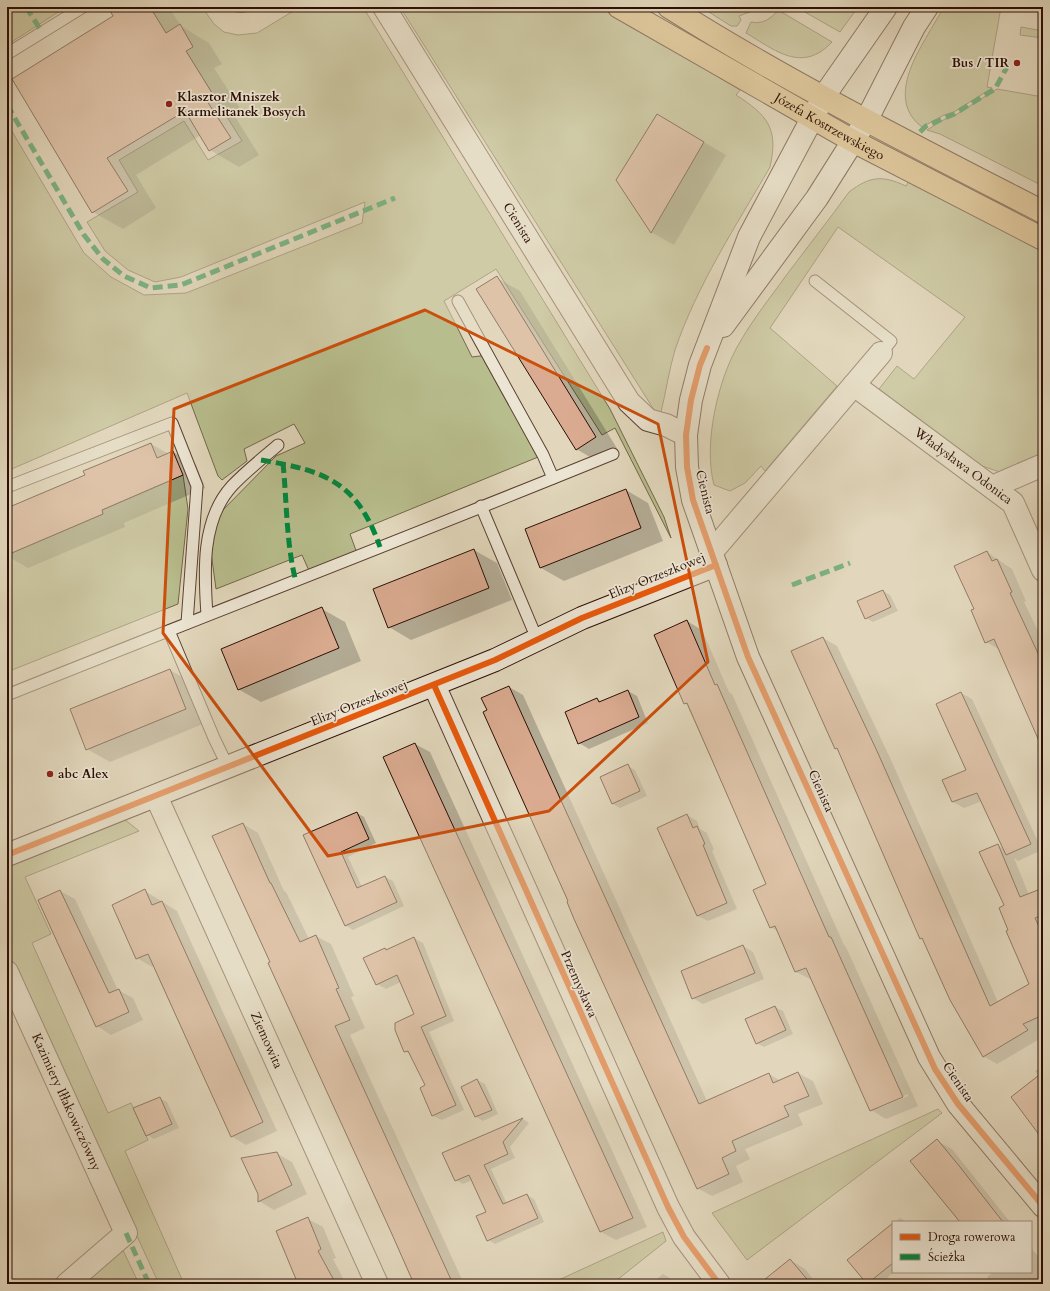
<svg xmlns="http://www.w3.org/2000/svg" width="1050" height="1291" font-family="Cardo,serif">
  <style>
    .green { fill: #b8bd8d; stroke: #726648 }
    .shadow { fill: #0003; fill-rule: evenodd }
    .building { fill: #daab90; stroke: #2c0e04 }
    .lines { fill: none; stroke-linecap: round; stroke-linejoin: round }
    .lane-casing { stroke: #5a4032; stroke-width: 13 }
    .street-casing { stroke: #5a4032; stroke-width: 24 }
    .secondary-casing { stroke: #2c0e04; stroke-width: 24 }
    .primary-casing { stroke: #2c0e04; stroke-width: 24 }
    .lane { stroke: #ece5d3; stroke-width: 11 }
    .street { stroke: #ece5d3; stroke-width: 22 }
    .secondary { stroke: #ece5d3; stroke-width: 22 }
    .primary { stroke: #e1bc7e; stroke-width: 22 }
    .quiet { stroke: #00873e; stroke-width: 5; stroke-dasharray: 10 5; stroke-linecap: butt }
    .cycleway-casing { stroke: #ece5d3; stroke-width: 8 }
    .cycleway { stroke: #e8590c; stroke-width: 6 }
    .marked { fill: none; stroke: #cc4e0b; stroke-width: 3; stroke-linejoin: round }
    .poi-dot { fill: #8f2418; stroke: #ece5d3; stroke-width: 1.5 }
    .labels { text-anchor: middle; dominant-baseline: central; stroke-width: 3.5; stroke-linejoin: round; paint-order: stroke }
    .poi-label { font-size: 13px; font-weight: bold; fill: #2c0e04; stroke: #ece5d3; text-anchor: start }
    .street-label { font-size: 13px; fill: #2c0e04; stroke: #ece5d3 }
  </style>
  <rect width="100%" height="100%" fill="#e2d7bc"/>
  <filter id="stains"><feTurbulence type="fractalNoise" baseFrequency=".005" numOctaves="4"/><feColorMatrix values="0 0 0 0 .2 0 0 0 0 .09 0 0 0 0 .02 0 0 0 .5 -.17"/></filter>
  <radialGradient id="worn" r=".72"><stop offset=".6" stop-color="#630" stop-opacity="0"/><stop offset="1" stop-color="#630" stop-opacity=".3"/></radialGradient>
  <g class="green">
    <path d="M7,7H66L7,45Z"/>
    <path d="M150,7H202L214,24L224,32L238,35L257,33L300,7H363L610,409L664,517L671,538L615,428L602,435L496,269L444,301L472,357L488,355L543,455L350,534L358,556L311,575L302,555L216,589L211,552L216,517L276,456L305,443L294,424L244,449L247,461L222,480L218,476L187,393L7,471V123L84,253L111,277L144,295L186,293L362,223L365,202L181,277L155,282L128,270L105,251L87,222L138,192L119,160L184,121L208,160L242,141L186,51L193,46L180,25L166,33Z"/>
    <path d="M228,7H257C247,13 240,14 230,10Z"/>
    <path d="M400,7H601L740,90L736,95C767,115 779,128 770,167C736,226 697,285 675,350C669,370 666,392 661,412L656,413Z"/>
    <path d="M701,7H763L739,16L741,20L737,26H731Z"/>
    <path d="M796,7H858L840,32Z"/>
    <path d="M945,7H1001L987,87L992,88L954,112L944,115L922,127C890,103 911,63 927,36C933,26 938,16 945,7Z"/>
    <path d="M778,10L832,42C802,74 775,50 746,33L751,22C762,25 772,18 778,10Z"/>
    <path d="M1021,27L1043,31V38L1020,35Z"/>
    <path d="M997,89L1043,97V186L940,134L927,130L945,119L954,116Z"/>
    <path d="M911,178L1043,245V456L1000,472L982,466L879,389L897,366L914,379L965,317L838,227L770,328L837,386L765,471L761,466L745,483L730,491L714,485C703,444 718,378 740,342C753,319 770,298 785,277C806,249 828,221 849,192C870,176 882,175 906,186Z"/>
    <path d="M183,475L188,509L178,604L7,672V555L103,514L102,510Z"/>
    <path d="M124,819L139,831L25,877L51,934L32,943L108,1113L131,1103L148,1140L125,1151L184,1284H159L7,953V866Z"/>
    <path d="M938,1109L942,1113L747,1260L712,1213Z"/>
    <path d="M663,1232L666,1241L612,1284H550Z"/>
    <path d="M121,1246L139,1284H75Z"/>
  </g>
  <g class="shadow">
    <path d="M122,7H164L172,12L181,26L209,43L222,64L214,68L241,110L234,115L259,155L239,167L210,150L201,135L136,175L156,208L123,229L93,212L115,16Z"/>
    <path d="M657,115L726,155L674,245L651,232Z"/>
    <path d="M497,278L520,291L618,450L599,462L576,449Z"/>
    <path d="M151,444L169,454L173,452L196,465L205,488L124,523L125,527L28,568L7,556V510L86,476Z"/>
    <path d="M626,490L648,503L663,541L564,581L541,568Z"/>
    <path d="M474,550L497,563L512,600L411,640L389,627Z"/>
    <path d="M987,552L1012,569L1026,601L1024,602L1043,641V746L1000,650L986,642L975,609Z"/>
    <path d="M883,591L890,595L898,611L873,622L866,618Z"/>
    <path d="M322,609L345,622L361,661L261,702L238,689Z"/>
    <path d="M687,621L702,630L729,692L732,694L844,945L846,947L918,1106L886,1119L871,1110L812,980L796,972L778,932L771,927L768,884L655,635ZM908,1094V1096L879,1108V1106Z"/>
    <path d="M823,638L837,646L891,760L998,1002L1031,984L1010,930L998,845L1004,849L982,801L964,808L953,802L944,781L968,770L961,693L972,699L1042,850L1018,861L1014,858L1029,895L1043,889V1037L997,1064L983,1056L924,940L921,938L838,749L836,748Z"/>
    <path d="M170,670L192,683L208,722L110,762L87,749Z"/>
    <path d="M509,687L523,695L707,1101L769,1074L781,1081L798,1073L813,1081L823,1104L798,1114L803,1125L745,1149L750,1159L736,1166L743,1182L712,1196L697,1188L570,901L488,711Z"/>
    <path d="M628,691L637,696L648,723L589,749L579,743L597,699L602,702Z"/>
    <path d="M415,744L430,752L647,1227L616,1240L601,1232L384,758Z"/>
    <path d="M628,766L635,770L647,796L620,808L613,804L602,778Z"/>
    <path d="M357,813L364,817L376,843L348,857L362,887L385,877L393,881L404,906L353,930L345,925L304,836Z"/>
    <path d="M687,815L697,821L700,829L707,833L714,850L712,851L737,909L708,921L698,916L658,828Z"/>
    <path d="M243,824L258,833L284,891L286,892L309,939L316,936L331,944L354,996L351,997L365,1028L350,1035L464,1284H415L272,962Z"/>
    <path d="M60,891L75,899L118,990L133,998L143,1020L111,1035L97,1026Z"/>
    <path d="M145,891L177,911L277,1131L246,1145L231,1136L154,966L152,967L137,958Z"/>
    <path d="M414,938L423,943L454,1021L429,1032L464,1110L442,1120L433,1116L426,1086L411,1055L405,1051L416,1014L401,982L386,989L377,984L387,951Z"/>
    <path d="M743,946L753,952L764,979L703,1004L693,998Z"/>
    <path d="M775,1007L783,1011L793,1034L764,1047L756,1043L746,1020Z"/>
    <path d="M1043,1065V1137L1039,1076L1035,1071Z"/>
    <path d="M477,1080L485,1084L498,1114L483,1121L475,1116Z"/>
    <path d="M159,1098L167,1102L179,1128L154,1139L147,1135Z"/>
    <path d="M523,1119L529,1123L510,1147L515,1158L491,1169L507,1204L527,1195L534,1199L544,1222L495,1244L488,1240L487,1213L472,1180L463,1184L456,1180L444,1154Z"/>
    <path d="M937,1141L952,1149L1010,1222H961Z"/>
    <path d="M276,1153L292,1162L307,1194L274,1210L259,1201Z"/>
    <path d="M900,1218L907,1222H895Z"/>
    <path d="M308,1219L323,1227L336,1258L333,1259L346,1284H299Z"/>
    <path d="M893,1224L894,1272L880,1284H869L848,1260Z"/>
    <path d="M1031,1248L1043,1262V1284H992L987,1277L993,1272H1031Z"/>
    <path d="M790,1260L805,1269L817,1284H766Z"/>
    <path d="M663,1274L678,1283L679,1284H651Z"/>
  </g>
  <g class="building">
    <path d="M108,7H150L166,33L180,24L193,47L186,51L212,93L205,98L231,138L209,151L185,111L107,158L128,191L92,213L12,79L113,16Z"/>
    <path d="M657,114L704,142L651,233L616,180Z"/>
    <path d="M497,276L596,437L576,450L476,289Z"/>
    <path d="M151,443L157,458L173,451L183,475L102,510L103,514L7,555V508L85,475L83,471Z"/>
    <path d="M626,489L641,528L540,568L525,529Z"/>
    <path d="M474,549L489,588L388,628L373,589Z"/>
    <path d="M987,551L992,561L997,559L1012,592L1010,593L1043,664V750L994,639L985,643L971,610L974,609L954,566Z"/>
    <path d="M883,590L891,607L865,619L857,601Z"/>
    <path d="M322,607L339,648L238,690L221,649Z"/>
    <path d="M687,620L715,685L717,684L829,937H831L903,1097L870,1111L806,968L795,972L775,926L770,928L753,890L766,884L712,760L687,703L684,704L654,635Z"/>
    <path d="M823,637L877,751L990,1006L1029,984L1006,931L1008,930L999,908L1004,905L979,852L998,844L1020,897L1043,888V915L1035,918L1043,935V1015L1023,1024L1028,1030L983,1057L950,1000L922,938L920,939L837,748L835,749L791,651Z"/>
    <path d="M170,669L186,709L86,750L70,709Z"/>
    <path d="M509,686L699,1104L769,1073L773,1083L798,1072L809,1096L784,1106L789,1116L732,1141L736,1151L722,1158L729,1174L697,1189L574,919L567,902L568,901L483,712L487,710L481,698Z"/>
    <path d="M628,690L639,717L578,744L565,712L597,698L599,702Z"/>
    <path d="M961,692L1031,844L1006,855L977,793L952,802L942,780L966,770L936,704Z"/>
    <path d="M415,743L633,1218L600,1232L383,757Z"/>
    <path d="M628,764L640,791L612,804L600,777Z"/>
    <path d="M357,812L369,839L341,852L357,888L385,876L397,902L345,926L303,835Z"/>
    <path d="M687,814L693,828L697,826L705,844L703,845L727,903L697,916L657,828Z"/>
    <path d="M243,823L270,883H271L300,942L316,935L339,988L336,989L350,1020L335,1026L453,1284H414L391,1232L268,963L270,962L212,836Z"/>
    <path d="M145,889L152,905L162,901L263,1122L231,1137L148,954L136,959L112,905Z"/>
    <path d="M60,890L109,993L119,989L129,1012L96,1027L38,900Z"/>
    <path d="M414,937L446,1016L421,1027L456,1105L432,1116L420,1088L425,1085L408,1051L404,1052L395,1030V1023L414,1014L397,975L376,985L363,958L385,948L386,950Z"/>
    <path d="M743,945L755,973L692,999L681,971Z"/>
    <path d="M775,1006L786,1030L756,1044L745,1019Z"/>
    <path d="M1043,1072V1140L1011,1097Z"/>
    <path d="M477,1079L492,1110L475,1117L461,1087Z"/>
    <path d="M160,1097L172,1124L146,1136L133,1108Z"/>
    <path d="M523,1118L503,1142L508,1154L484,1165L503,1204L527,1194L538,1218L487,1241L476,1216L486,1212L469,1175L455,1181L442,1153Z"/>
    <path d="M937,1139L960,1167L1003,1222H960L910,1161Z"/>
    <path d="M277,1152L292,1185L258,1202V1194L241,1158Z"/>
    <path d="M308,1217L321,1249L318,1251L336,1284H298L276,1231Z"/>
    <path d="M893,1223V1263L867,1284L847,1260Z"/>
    <path d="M790,1259L811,1284H759Z"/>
  </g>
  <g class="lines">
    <g class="lane-casing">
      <g id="lane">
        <path d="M7,54L83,7"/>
        <path d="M815,281L891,341L881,353"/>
        <path d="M458,301L543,455L553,478"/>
        <path d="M7,487L172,423L197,486L187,623"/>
        <path d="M481,506L537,639"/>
        <path d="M207,615C204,572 201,520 232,486C246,471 263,458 278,445"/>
        <path d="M169,631L214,738L228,767"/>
        <path d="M7,695C209,614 412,536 613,454"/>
      </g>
    </g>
    <g class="street-casing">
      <g id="street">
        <path id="s1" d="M384,7L629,402L648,420L666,425L686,435"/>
        <path id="s2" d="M854,385L1013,503L1043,570"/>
        <path d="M992,487L1043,465"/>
        <path d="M711,553L881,353"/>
        <path d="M434,685L668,1207L684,1237L719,1284"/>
        <path id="s3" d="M156,796L377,1284"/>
        <path id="s4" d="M7,972L126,1233L67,1284"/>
      </g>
    </g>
    <g class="secondary-casing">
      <g id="secondary">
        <path d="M886,7L824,96L749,237L700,365L691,400L686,435L687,467L693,500L748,657L929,1057L958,1104L1043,1206"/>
        <path d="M723,326L817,198L853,141L867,119L914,27L927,7"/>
        <path d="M7,855L495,660L582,618L716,565"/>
      </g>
    </g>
    <g class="primary-casing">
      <g id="primary">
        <path id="s5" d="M619,7L853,141L1043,239"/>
        <path d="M669,7C789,83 917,147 1043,212"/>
      </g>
    </g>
    <use href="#lane" class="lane"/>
    <use href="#street" class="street"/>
    <use href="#secondary" class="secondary"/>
    <use href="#primary" class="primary"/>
    <g class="quiet">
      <path d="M26,7L42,32"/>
      <path d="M7,105L84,235L103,259L124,276L151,288L181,285L395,198"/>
      <path d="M920,132L926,126L954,114L995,89L1007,67"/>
      <path d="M261,460C326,471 357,482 380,547"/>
      <path d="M283,463C287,503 286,543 296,582"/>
      <path d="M792,585L850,563"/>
      <path d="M126,1233L149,1284"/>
    </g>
    <g class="cycleway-casing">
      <g id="cycleway">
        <path d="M707,348L700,365L691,400L686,435L687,467L693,500L748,657L935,1069L958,1104L1043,1206"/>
        <path d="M434,685L668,1207L684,1237L719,1284"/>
        <path d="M7,855L495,660L582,618L716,565"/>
      </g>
    </g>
    <use href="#cycleway" class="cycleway"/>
  </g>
  <path d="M0 0H1050V1291H0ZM425,310L658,424L708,662L549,811L328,856L163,633L174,409Z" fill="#e2d7bc" fill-opacity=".55" fill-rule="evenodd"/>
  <path class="marked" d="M425,310L658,424L708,662L549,811L328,856L163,633L174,409Z"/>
  <g class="poi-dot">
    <circle cx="1017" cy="63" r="4"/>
    <circle cx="169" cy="104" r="4"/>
    <circle cx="50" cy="774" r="4"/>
  </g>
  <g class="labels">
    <g class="poi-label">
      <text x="1009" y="63" text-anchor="end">Bus / TIR</text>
      <text x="177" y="97">Klasztor Mniszek<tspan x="177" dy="15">Karmelitanek Bosych</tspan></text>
      <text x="58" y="774">abc Alex</text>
    </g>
    <g class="street-label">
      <text stroke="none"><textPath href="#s5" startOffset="242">Józefa Kostrzewskiego</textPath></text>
      <text stroke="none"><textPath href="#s1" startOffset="254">Cienista</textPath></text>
      <text stroke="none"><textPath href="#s2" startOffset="136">Władysława Odonica</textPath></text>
      <text transform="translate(705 492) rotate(76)">Cienista</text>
      <text transform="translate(657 576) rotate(-22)">Elizy Orzeszkowej</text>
      <text transform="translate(359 703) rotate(-22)">Elizy Orzeszkowej</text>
      <text transform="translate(821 791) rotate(66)">Cienista</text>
      <text transform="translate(579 984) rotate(66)">Przemysława</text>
      <text stroke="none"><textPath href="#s3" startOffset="268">Ziemowita</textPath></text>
      <text transform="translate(958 1082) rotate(56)">Cienista</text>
      <text stroke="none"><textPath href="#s4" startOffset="143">Kazimiery Iłłakowiczówny</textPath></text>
    </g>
  </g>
  <rect width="1050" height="1291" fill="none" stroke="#e2d7bc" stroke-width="24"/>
  <rect x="8" y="8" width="1034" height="1275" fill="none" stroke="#2c0e04" stroke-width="2"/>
  <rect x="12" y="12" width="1026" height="1267" fill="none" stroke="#2c0e04"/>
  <rect x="892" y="1221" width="140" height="52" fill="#ece5d3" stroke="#9f8f80"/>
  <rect x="900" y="1234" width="20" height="6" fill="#e8590c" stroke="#9f8f80"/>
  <text x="928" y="1241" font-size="12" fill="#2c0e04">Droga rowerowa</text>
  <rect x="900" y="1254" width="20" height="6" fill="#00873e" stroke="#9f8f80"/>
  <text x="928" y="1261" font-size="12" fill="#2c0e04">Ścieżka</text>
  <rect width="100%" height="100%" filter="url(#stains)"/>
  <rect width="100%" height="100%" fill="url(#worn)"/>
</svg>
